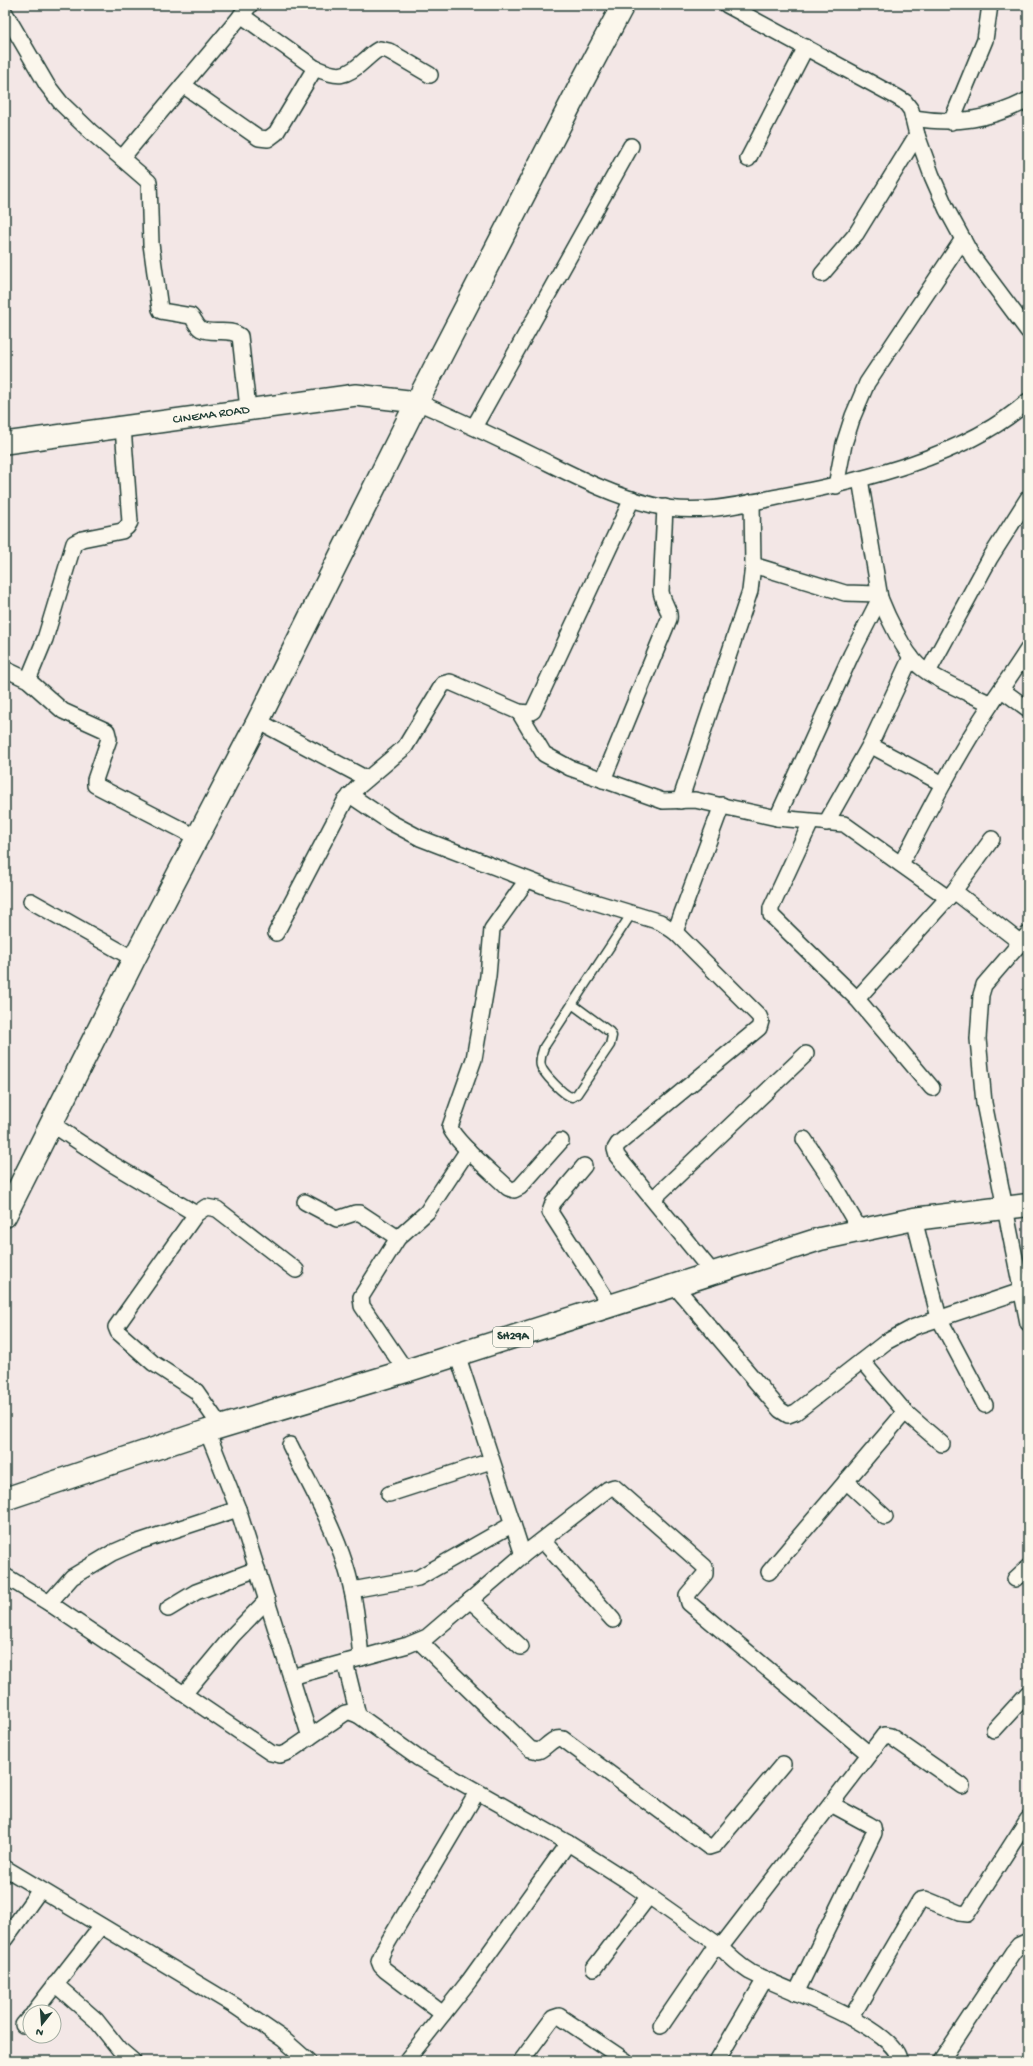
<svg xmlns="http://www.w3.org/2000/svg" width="1033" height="2066" font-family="'Gochi Hand',sans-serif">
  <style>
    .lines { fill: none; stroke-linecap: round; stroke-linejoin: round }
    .lane-casing { stroke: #1f3d34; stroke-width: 11 }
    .street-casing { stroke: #1f3d34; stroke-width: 18 }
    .secondary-casing { stroke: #1f3d34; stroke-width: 24 }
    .primary-casing { stroke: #1f3d34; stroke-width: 25 }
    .highway-casing { stroke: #1f3d34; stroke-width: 25 }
    .lane { stroke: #fbf7ec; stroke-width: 8 }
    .street { stroke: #fbf7ec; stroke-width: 15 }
    .secondary { stroke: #fbf7ec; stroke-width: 21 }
    .primary { stroke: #fbf7ec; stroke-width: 22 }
    .highway { stroke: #fbf7ec; stroke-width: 22 }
    .labels { text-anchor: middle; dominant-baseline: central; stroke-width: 4; stroke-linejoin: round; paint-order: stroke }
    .shield { fill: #fbf7ec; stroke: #61756b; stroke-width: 1 }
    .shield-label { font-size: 12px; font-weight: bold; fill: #1f3d34 }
    .street-label { font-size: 13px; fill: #1f3d34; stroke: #fbf7ec }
  </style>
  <rect width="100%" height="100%" fill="#f3e7e6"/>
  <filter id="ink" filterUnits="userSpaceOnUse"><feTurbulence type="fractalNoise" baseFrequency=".025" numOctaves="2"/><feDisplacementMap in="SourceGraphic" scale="8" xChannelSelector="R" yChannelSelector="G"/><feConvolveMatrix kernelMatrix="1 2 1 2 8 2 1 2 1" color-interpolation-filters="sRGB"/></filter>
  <g filter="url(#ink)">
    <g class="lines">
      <g class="lane-casing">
        <path id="lane" d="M572,1004L610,1032L612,1036L610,1045L577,1094L572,1097C564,1096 543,1073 541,1066C539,1059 542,1053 544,1047L632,913"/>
      </g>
      <g class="street-casing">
        <g id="street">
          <path d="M727,5L897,97L905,102L911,110L917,135L932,176L947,210L972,256L1028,331"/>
          <path d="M5,13L47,85L61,103L90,131L149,182L151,244L160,309L161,311L191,316C195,320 196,326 201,329C213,335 229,327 240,336L248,409"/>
          <path d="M241,15L315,68C338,78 346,78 365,60C370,56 374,51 380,49L389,51L430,75"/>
          <path d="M183,85L259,138L268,139L276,133L315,68"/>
          <path d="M913,118C956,125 989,120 1028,100"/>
          <path d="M951,122L985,40L990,5"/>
          <path d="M122,158L250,5"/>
          <path d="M748,159L806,47"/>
          <path d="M822,274L856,234L917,135"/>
          <path d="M417,402C457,419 495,437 534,456C573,475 610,495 652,505C695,516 740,505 782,496C862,481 967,456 1028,401"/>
          <path d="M474,427L631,146"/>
          <path d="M860,479L880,598C887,616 904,652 918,665C933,679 971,694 991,704"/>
          <path d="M836,486L844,444L853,416L867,383L963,239"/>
          <path d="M753,565L845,593L879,594"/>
          <path d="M5,669L28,680L63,711L107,731L109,739L95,780V785L198,838"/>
          <path d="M928,672L990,558L1028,498"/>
          <path d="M28,680L45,639L74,543L82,539L122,531L127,527L130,522L123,427"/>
          <path d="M1002,690L1028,709"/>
          <path d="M519,712L544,754L570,768L663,801L695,800L777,818L844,824L948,898"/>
          <path d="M258,721L367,779"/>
          <path d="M870,745L943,784"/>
          <path d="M603,780L669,619C671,611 662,602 661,591L665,507"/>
          <path d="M350,795L390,822L420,838L552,889L660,922L675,932L759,1016L761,1021L759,1028L618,1144L615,1149L617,1156L712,1272"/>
          <path d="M680,801L750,591L753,565L752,502"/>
          <path d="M777,818L851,655L880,598"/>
          <path d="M811,822L771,908V915L857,999L932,1088"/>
          <path d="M826,823L870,745L911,657"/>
          <path d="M901,864C929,810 957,755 991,704C1003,686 1016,668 1028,649"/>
          <path d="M527,880L492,929L488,976L474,1059L450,1127C454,1141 496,1176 508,1188L514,1190L520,1187L561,1141"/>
          <path d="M954,891L1021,943"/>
          <path d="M31,901L134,959"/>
          <path d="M675,932L722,805"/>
          <path d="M276,933L345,801L358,787L405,747L443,684L450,682L519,712L529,713L533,711L632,499"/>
          <path d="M1028,934L984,985L981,995L978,1039L984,1103L1028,1323"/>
          <path d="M857,999L954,891L992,839"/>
          <path d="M52,1124L112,1164L196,1214"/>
          <path d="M804,1139L826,1172L860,1230"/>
          <path d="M584,1166L553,1203L550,1212L610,1305"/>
          <path d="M653,1199L806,1054"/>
          <path d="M305,1202L337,1219L355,1213H360L398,1238"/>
          <path d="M914,1219L939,1318L985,1405"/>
          <path d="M674,1285L780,1410L788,1415L796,1412L886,1342L914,1327L1021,1291"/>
          <path d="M457,1354L523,1555"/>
          <path d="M862,1361L905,1412L942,1444"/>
          <path d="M406,1371L362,1306L361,1297L398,1238L427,1212L468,1150"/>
          <path d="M221,1427L196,1391L153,1363L118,1332L116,1327L196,1214L206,1207L217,1209L296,1270"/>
          <path d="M207,1431L238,1509L310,1737"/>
          <path d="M290,1445C309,1484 332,1523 345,1564C355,1595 358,1626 361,1658"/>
          <path d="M846,1481L885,1517"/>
          <path d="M389,1494L491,1461"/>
          <path d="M543,1541L613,1620"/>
          <path d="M769,1572L905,1412"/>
          <path d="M5,1576L49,1603L271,1753L280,1755L288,1752L345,1713L350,1712L358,1715L418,1758L568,1843L626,1880L717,1944C727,1954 737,1964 750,1972C777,1987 899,2028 899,2061"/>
          <path d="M1015,1579L1028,1567"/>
          <path d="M352,1590L418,1578L513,1524"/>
          <path d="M470,1600L521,1647"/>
          <path d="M49,1603L72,1577L112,1553L135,1543L238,1509"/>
          <path d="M168,1609L196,1592L257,1569"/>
          <path d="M419,1641L530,1749L538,1751C547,1748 552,1736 563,1739L709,1847L715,1845L783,1764"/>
          <path d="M345,1662L358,1715"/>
          <path d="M291,1677L408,1645L427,1637L523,1555L608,1489L614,1487L705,1567V1574L687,1595L689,1603L869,1754"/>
          <path d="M184,1694L233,1635L267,1600"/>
          <path d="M994,1730L1028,1693"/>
          <path d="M5,1868L235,2006L283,2039L308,2061"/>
          <path d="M5,1939L40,1890"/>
          <path d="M720,1948L884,1735L890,1736L962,1786"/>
          <path d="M594,1968L649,1896"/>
          <path d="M55,1984L96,2020L119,2049L133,2061"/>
          <path d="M796,1993L874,1833L873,1827L868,1824L831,1804"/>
          <path d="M34,2012L101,1926"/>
          <path d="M443,2014L385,1970L381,1966L379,1961L384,1949L477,1792"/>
          <path d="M851,2018L920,1900L925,1899L959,1913L967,1914L1028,1819"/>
          <path d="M23,2025L30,2017"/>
          <path d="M661,2026L717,1944"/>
          <path d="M406,2061L469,1981L568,1843"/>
          <path d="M521,2061L553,2018L559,2016L626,2061"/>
          <path d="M717,2061L765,1979"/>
          <path d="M941,2061L1013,1952L1019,1945L1028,1941"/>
        </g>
      </g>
      <g class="secondary-casing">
        <g id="secondary">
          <path id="s1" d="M5,443L356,395L417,402"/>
        </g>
      </g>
      <g class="primary-casing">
        <path id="primary" d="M5,1499L207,1431L406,1371L820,1239L914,1219L1028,1205"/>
      </g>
      <g class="highway-casing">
        <path id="highway" d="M5,1216L134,959L258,721L417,402L581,84L623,5"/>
      </g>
      <use href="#lane" class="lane"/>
      <use href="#street" class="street"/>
      <use href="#secondary" class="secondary"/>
      <use href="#primary" class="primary"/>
      <use href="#highway" class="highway"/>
    </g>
  </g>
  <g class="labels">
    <rect class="shield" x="493" y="1327" width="40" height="20" rx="3"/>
    <g class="shield-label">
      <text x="513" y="1337">SH29A</text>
    </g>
    <g class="street-label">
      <text stroke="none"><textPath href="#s1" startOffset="208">CINEMA ROAD</textPath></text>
    </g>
  </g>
  <rect width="1033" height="2066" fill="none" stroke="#fbf7ec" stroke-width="20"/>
  <rect x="10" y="10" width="1013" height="2046" fill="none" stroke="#1f3d34" stroke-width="1.5" filter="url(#ink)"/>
  <g transform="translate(42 2024) rotate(197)"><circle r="19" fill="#fbf7ec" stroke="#a3ada2"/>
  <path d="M0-3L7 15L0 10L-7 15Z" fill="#1f3d34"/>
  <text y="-6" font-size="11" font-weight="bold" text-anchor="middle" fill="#1f3d34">N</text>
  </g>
</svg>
